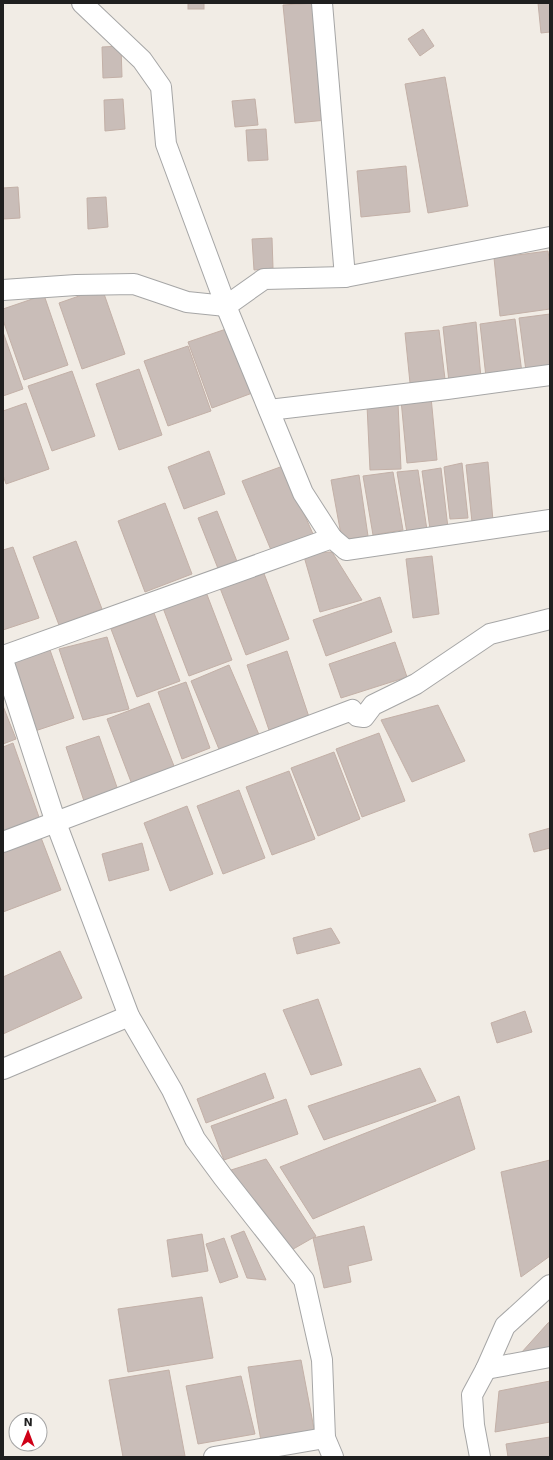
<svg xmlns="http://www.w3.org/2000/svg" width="553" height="1460" font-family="'DejaVu Sans',sans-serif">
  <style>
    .building { fill: #c9bdb8; stroke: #c3b0a7 }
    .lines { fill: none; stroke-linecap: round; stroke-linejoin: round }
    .street-casing { stroke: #a6a6a6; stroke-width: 22 }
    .street { stroke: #fff; stroke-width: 20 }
  </style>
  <rect width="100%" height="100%" fill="#f1ece5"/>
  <g class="building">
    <rect x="188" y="3" width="16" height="6"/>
    <path d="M315,3L327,120L295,123L283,5Z"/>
    <path d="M538,3H550V32L541,33Z"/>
    <path d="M423,29L434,46L420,56L408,39Z"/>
    <path d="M121,46L122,77L103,78L102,47Z"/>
    <path d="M445,77L468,206L428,213L405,84Z"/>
    <path d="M123,99L125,129L105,131L104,100Z"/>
    <path d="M255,99L258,125L235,127L232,101Z"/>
    <path d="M266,129L268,160L248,161L246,130Z"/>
    <path d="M406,166L410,212L361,217L357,171Z"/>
    <path d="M18,187L20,218L3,219V188Z"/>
    <path d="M106,197L108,227L88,229L87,198Z"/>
    <path d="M272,238L273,268L254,270L252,239Z"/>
    <path d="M548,251L550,266V309L500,316L494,258Z"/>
    <path d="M102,288L125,354L82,369L59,303Z"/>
    <path d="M44,295L68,365L24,380L3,320V309Z"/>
    <path d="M550,314V368L526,371L519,318Z"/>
    <path d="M515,319L522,373L486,377L480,324Z"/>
    <path d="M476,322L481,378L449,382L443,327Z"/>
    <path d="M232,327L255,392L212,408L188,342Z"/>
    <path d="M439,330L445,379L410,383L405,333Z"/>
    <path d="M3,332L23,389L3,396Z"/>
    <path d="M188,346L211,411L168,426L144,361Z"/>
    <path d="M139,369L162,435L119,450L96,384Z"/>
    <path d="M72,371L95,436L52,451L28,386Z"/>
    <path d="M431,397L437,460L407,463L401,400Z"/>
    <path d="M26,403L49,469L6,484L3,475V411Z"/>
    <path d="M398,403L401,469L370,470L367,405Z"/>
    <path d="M209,451L225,494L184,509L168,467Z"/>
    <path d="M488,462L493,521L472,522L466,465Z"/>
    <path d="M462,463L468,518L450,519L444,467Z"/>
    <path d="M283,466L313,534L271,550L242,481Z"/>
    <path d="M441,468L448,528L430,529L422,471Z"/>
    <path d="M418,470L427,530L407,533L397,472Z"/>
    <path d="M393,472L403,530L373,535L363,476Z"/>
    <path d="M359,475L368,536L342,540L331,480Z"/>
    <path d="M165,503L192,574L145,592L118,521Z"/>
    <path d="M217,511L238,564L219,571L198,518Z"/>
    <path d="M76,541L102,609L59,625L33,557Z"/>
    <path d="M13,547L39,618L3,630V550Z"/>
    <path d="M332,552L362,600L320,612L303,553Z"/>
    <path d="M432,556L439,614L413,618L406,559Z"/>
    <path d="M263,571L289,639L246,655L220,588Z"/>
    <path d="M206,592L232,660L189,676L163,608Z"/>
    <path d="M380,597L392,632L326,656L313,620Z"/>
    <path d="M154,613L180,681L137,697L111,629Z"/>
    <path d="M107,637L129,709L83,720L59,649Z"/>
    <path d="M395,642L407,677L341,698L329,664Z"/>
    <path d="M50,650L74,718L35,731L12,663Z"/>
    <path d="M287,651L309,717L269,730L247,665Z"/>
    <path d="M229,665L260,737L221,754L191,681Z"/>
    <path d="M186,682L210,748L182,759L158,692Z"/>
    <path d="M149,703L176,771L133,787L107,719Z"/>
    <path d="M438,705L465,761L412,782L381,720Z"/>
    <path d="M3,706L16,739L3,744Z"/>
    <path d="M379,733L405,801L362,817L336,749Z"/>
    <path d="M99,736L119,793L85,804L66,747Z"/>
    <path d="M13,743L40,820L3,833V747Z"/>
    <path d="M334,752L360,819L318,836L291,768Z"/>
    <path d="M289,771L315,839L272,855L246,787Z"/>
    <path d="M239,790L265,858L223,874L197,806Z"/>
    <path d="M187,806L213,874L170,891L144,823Z"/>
    <path d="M550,828V848L534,852L529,834Z"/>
    <path d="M40,835L61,890L3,912V850Z"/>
    <path d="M142,843L149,870L109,881L102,854Z"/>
    <path d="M331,928L340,943L297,954L293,938Z"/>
    <path d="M60,951L82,998L3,1034V977Z"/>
    <path d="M318,999L342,1065L311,1075L283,1010Z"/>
    <path d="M525,1011L532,1032L497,1043L491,1023Z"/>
    <path d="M420,1068L436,1101L324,1140L308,1106Z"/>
    <path d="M265,1073L274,1098L206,1123L197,1099Z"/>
    <path d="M459,1096L475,1149L313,1219L280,1167Z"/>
    <path d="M286,1099L298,1134L224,1160L211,1126Z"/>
    <path d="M266,1159L316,1236L288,1252L231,1170Z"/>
    <path d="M550,1160V1256L521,1277L501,1172Z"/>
    <path d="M364,1226L372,1260L348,1266L351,1282L324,1288L313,1238Z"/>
    <path d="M244,1231L266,1280L247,1278L231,1236Z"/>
    <path d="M202,1234L208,1271L172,1277L167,1240Z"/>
    <path d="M224,1238L238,1277L220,1283L206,1244Z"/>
    <path d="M202,1297L213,1358L128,1372L118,1309Z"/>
    <path d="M550,1322V1347L521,1353L548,1323Z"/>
    <path d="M301,1360L315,1434L261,1441L248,1367Z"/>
    <path d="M169,1370L185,1456L123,1457L109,1380Z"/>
    <path d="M241,1376L255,1434L198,1444L186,1386Z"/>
    <path d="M550,1381V1422L495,1432L499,1391Z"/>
    <path d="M550,1437V1457H508L506,1444Z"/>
  </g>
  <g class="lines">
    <g class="street-casing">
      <g id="street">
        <path d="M322,3L345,277"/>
        <path d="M3,290L76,285L134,284L187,302L226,306L166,144L161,87L142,60L82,3"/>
        <path d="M269,410L447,389L550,375"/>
        <path d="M332,538L303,493L226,306L264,279L345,277L550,237"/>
        <path d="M3,656L332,538L346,550L550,520"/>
        <path d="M3,660L56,823L129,1016L172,1090L195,1139L223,1177L304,1280L322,1360L325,1438L333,1457"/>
        <path d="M3,842L352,710L357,716L364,717L373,705L416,684L490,634L550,619"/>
        <path d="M3,1069L129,1016"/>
        <path d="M486,1369L550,1357"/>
        <path d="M214,1457L325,1438"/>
        <path d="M480,1457L474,1425L472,1395L486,1369L505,1326L550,1285"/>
      </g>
    </g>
    <use href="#street" class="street"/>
  </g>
  <rect width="553" height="1460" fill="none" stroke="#1f1f1f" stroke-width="8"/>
  <g transform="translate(28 1432) rotate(1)"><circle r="19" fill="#ffffff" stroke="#a5a5a5"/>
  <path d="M0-3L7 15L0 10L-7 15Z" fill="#cf0017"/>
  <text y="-6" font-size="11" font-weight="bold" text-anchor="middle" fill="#1f1f1f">N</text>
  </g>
</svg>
